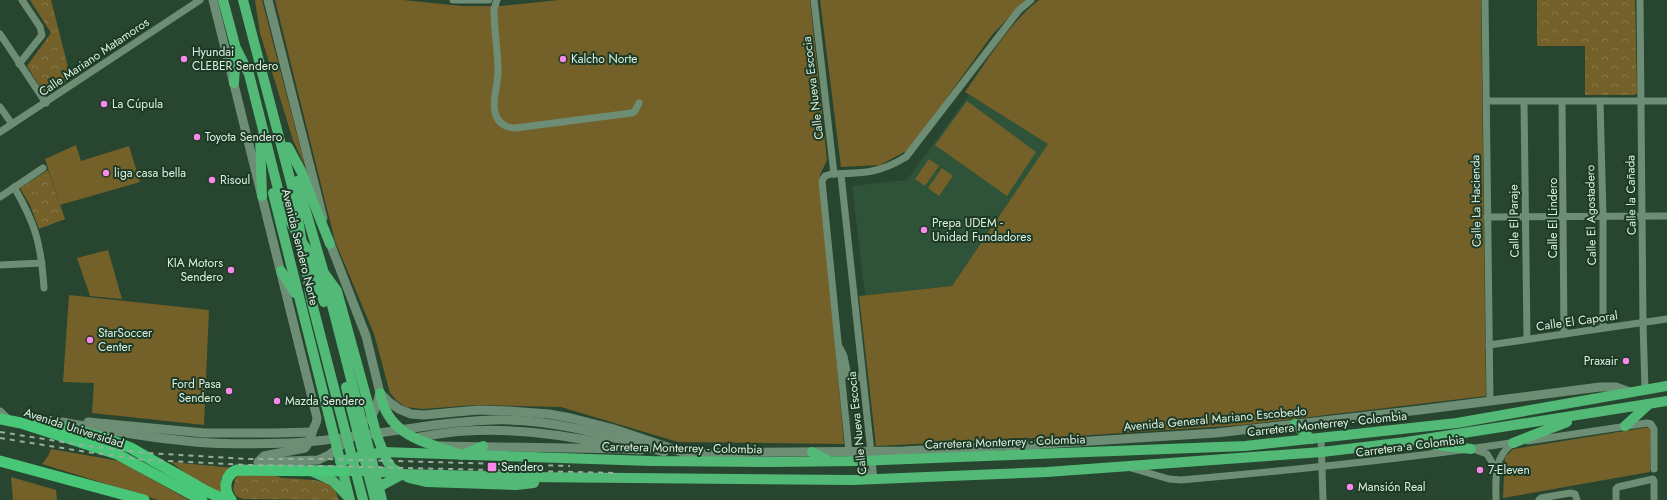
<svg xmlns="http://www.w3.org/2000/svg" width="1667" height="500" font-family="Jost,sans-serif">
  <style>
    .built { fill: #2e5339 }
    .green { fill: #736129 }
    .forest { fill: url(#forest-crowns) }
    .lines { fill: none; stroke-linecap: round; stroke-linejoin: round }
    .minor { stroke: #6d8e75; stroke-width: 7 }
    .tertiary { stroke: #6d8e75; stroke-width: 9 }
    .primary { stroke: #52b977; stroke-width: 10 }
    .trunk { stroke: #49c778; stroke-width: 11 }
    .rail { stroke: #98ae9d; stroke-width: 2; stroke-dasharray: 5 5; stroke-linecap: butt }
    .poi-dot { fill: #f888ea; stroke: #1c3a25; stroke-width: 1.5 }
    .labels { text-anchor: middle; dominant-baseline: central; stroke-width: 4; stroke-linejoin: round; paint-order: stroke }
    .poi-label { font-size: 12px; fill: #ddefe1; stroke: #1c3a25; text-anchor: start }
    .street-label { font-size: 12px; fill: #ddefe1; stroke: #1c3a25 }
  </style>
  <defs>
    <pattern id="forest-crowns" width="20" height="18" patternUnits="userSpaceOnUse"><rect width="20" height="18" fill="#736129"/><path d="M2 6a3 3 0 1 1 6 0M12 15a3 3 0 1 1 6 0" fill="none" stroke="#867848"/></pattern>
  </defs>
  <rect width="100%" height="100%" fill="#27452f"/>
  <path class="built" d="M969,95L1049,144L952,286L865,295L852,186L907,180Z"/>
  <g class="green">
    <path d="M255,0H262L305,166L293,140L260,33Z"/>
    <path d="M275,0H403L462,6H501L559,0H810L827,160L820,175L844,444L678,442L561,407L476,405L422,409L406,407L397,401L390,393L374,334L335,241Z"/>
    <path d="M820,0H1025L992,35L910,149L880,165L841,167Z"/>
    <path d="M1039,0H1481L1486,396L1242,425L1077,436L876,446L859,296L952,286L1048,144L965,92C988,60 1008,24 1039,0Z"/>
    <path d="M967,101L1036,152L1007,196L935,145Z"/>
    <path d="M76,145L81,161L129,146L140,182L60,205L45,159Z"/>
    <path d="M929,159L939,166L925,186L915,179Z"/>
    <path d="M942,168L953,176L939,196L928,188Z"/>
    <path d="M108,250L122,299L90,296L77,258Z"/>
    <path d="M69,295L209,310L204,425L92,413L94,383L63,382Z"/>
    <path d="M1650,427L1651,433L1650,472L1503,498L1505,457L1513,449Z"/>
    <path d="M51,449L119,461L189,500H158L42,464L48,456Z"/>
    <path d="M171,462L234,468L221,478L222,493L190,477Z"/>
    <path d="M11,477L56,490L57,500H13Z"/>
  </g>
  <g class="forest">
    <path d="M30,0H51L71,79L45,95L27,66L51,33Z"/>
    <path d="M1537,0H1635L1637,93L1635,95H1585V46H1537Z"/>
    <path d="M48,170L65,219L39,229L30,205L20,188Z"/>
    <path d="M239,475H274L282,478L314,480L327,483L335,490L339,500L243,499L236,496L233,490L235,479Z"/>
  </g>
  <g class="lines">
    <g class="minor">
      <path d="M453,0H489"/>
      <path d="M497,0L494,9C494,30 498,51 498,72C498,85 492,99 495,112C497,122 505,128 515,128L632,113L635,111L639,103"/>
      <path d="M814,0L834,174"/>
      <path d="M1485,0L1490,401"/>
      <path d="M1640,0L1643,323L1645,390"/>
      <path d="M0,34L46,103"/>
      <path d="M19,64L42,35L40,27L22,0"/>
      <path d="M1486,101H1667"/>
      <path d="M1600,101L1603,216V328"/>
      <path d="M1524,102L1527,339"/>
      <path d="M1562,102L1564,334"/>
      <path d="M0,107L12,124"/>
      <path d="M0,132L200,0"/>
      <path d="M841,175L874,480"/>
      <path d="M14,187C36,225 41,244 44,288"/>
      <path d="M0,197L43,168"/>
      <path d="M1487,217L1667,216"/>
      <path d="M0,265L42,263"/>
      <path d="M1489,345L1667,319"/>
      <path d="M840,348L844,356L848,376C853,381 859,379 862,374"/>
      <path d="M1321,437L1323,500"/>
      <path d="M1528,441L1647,423L1651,424L1654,429V469"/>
      <path d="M1476,450L1487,454L1496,469"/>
      <path d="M1131,468L1169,479L1181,480C1294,470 1406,459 1517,442"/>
      <path d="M874,480L849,452L822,181L825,176L831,174C862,173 878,174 906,157L1019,10L1031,0"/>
      <path d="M1496,500C1496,479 1493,458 1512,444"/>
      <path d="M1539,500L1541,498L1570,493L1575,494L1577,500"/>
      <path d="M1616,500V489L1618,487L1653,479L1654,481V500"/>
    </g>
    <g class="tertiary">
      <path d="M213,0L317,418C317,425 313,427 312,433C310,439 309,443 305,448L269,455L264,456L259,461"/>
      <path d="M268,0L323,218"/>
      <path d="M328,238L366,336L380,393L376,407L370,420"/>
      <path d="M380,393L389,402L399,409L411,414L424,415L478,410L509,411L549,414L571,418L614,429L685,453L903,451L1044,444L1216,433L1420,410L1600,387H1616L1630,392"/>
      <path d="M0,412L9,421"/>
      <path d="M62,422C100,429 138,436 177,440C214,445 252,444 290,443C358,440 425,422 493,420C552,418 608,436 664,452"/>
      <path d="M88,422L204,433H276L312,432"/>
      <path d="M414,438C431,435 449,432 466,431C514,428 559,434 606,444"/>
      <path d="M438,446L625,449L641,450"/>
      <path d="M258,462L318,460L329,455L353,436"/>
    </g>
    <g class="primary">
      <path d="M223,0L238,56"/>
      <path d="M243,0L294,194L311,299L363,500"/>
      <path d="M237,50L249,74L278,189L290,221L301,241L337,291L377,436L387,461L392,468L409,478L426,482L516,485L534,483"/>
      <path d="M234,83L236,50"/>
      <path d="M260,138L262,196"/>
      <path d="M288,147L301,171L330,244"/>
      <path d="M297,181L323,270L382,500"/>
      <path d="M273,193L350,500"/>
      <path d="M308,256L324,302"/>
      <path d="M281,271L295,293"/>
      <path d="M346,387L375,500"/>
      <path d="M380,393C388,437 426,442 462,455L483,446"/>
      <path d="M1295,424L1311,439"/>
      <path d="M1625,426L1649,404"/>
      <path d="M1420,443L1471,449"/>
      <path d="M1513,443L1567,422"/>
      <path d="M812,452L827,460"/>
      <path d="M340,461L383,452L651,461L772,462L857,461L1245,446L1457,423L1667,386"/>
      <path d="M343,471H374L401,474L523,477L853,480L1047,472L1322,452L1406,442L1667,401"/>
      <path d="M313,472L333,481L348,497"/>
      <path d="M373,490L401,475"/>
    </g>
    <g class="trunk">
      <path d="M0,419L21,423L117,454L202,500"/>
      <path d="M38,422C70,429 101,435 131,448L206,491L225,500"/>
      <path d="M0,461L144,500"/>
      <path d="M231,500C223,490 224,475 237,470L343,471"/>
    </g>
    <g class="rail">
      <path d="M0,432L88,446L147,453L248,459H326L570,466"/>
      <path d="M0,438L87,452L146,460L247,465L324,466L615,473"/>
    </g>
  </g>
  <g class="poi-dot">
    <circle cx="184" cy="59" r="4"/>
    <circle cx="563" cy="59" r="4"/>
    <circle cx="104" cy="104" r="4"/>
    <circle cx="197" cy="137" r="4"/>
    <circle cx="106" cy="173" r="4"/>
    <circle cx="212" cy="180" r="4"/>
    <circle cx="924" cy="230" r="4"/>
    <circle cx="231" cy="270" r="4"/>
    <circle cx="90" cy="340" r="4"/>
    <circle cx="1626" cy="361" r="4"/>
    <circle cx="229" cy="391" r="4"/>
    <circle cx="277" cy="401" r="4"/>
    <rect x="487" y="462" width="10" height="10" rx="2"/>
    <circle cx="1480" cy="470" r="4"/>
    <circle cx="1350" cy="487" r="4"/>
  </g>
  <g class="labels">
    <g class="poi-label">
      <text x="192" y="52">Hyundai<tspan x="192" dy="14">CLEBER Sendero</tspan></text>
      <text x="571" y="59">Kalcho Norte</text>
      <text x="112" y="104">La Cúpula</text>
      <text x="205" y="137">Toyota Sendero</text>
      <text x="114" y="173">liga casa bella</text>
      <text x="220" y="180">Risoul</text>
      <text x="932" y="223">Prepa UDEM -<tspan x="932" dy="14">Unidad Fundadores</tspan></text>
      <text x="223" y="263" text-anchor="end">KIA Motors<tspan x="223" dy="14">Sendero</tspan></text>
      <text x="98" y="333">StarSoccer<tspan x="98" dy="14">Center</tspan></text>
      <text x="1618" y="361" text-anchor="end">Praxair</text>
      <text x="221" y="384" text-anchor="end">Ford Pasa<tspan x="221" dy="14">Sendero</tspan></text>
      <text x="285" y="401">Mazda Sendero</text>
      <text x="501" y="467">Sendero</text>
      <text x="1488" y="470">7-Eleven</text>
      <text x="1358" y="487">Mansión Real</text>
    </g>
    <g class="street-label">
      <text transform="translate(94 57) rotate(-34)">Calle Mariano Matamoros</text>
      <text transform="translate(813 88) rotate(-97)">Calle Nueva Escocia</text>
      <text transform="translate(1631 195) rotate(-91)">Calle la Cañada</text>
      <text transform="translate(1476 201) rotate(-91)">Calle La Hacienda</text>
      <text transform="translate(1591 215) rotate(-91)">Calle El Agostadero</text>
      <text transform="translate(1553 218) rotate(-90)">Calle El Lindero</text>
      <text transform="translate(1514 221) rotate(-91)">Calle El Paraje</text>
      <text transform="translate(300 247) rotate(76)">Avenida Sendero Norte</text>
      <text transform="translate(1577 321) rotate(-8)">Calle El Caporal</text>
      <text transform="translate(1215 419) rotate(-5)">Avenida General Mariano Escobedo</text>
      <text transform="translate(857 423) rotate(-96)">Calle Nueva Escocia</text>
      <text transform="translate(1327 424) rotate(-6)">Carretera Monterrey - Colombia</text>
      <text transform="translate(74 428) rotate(18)">Avenida Universidad</text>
      <text transform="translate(1005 442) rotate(-2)">Carretera Monterrey - Colombia</text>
      <text transform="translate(1410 446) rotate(-7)">Carretera a Colombia</text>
      <text transform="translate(682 448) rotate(1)">Carretera Monterrey - Colombia</text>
    </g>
  </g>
</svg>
